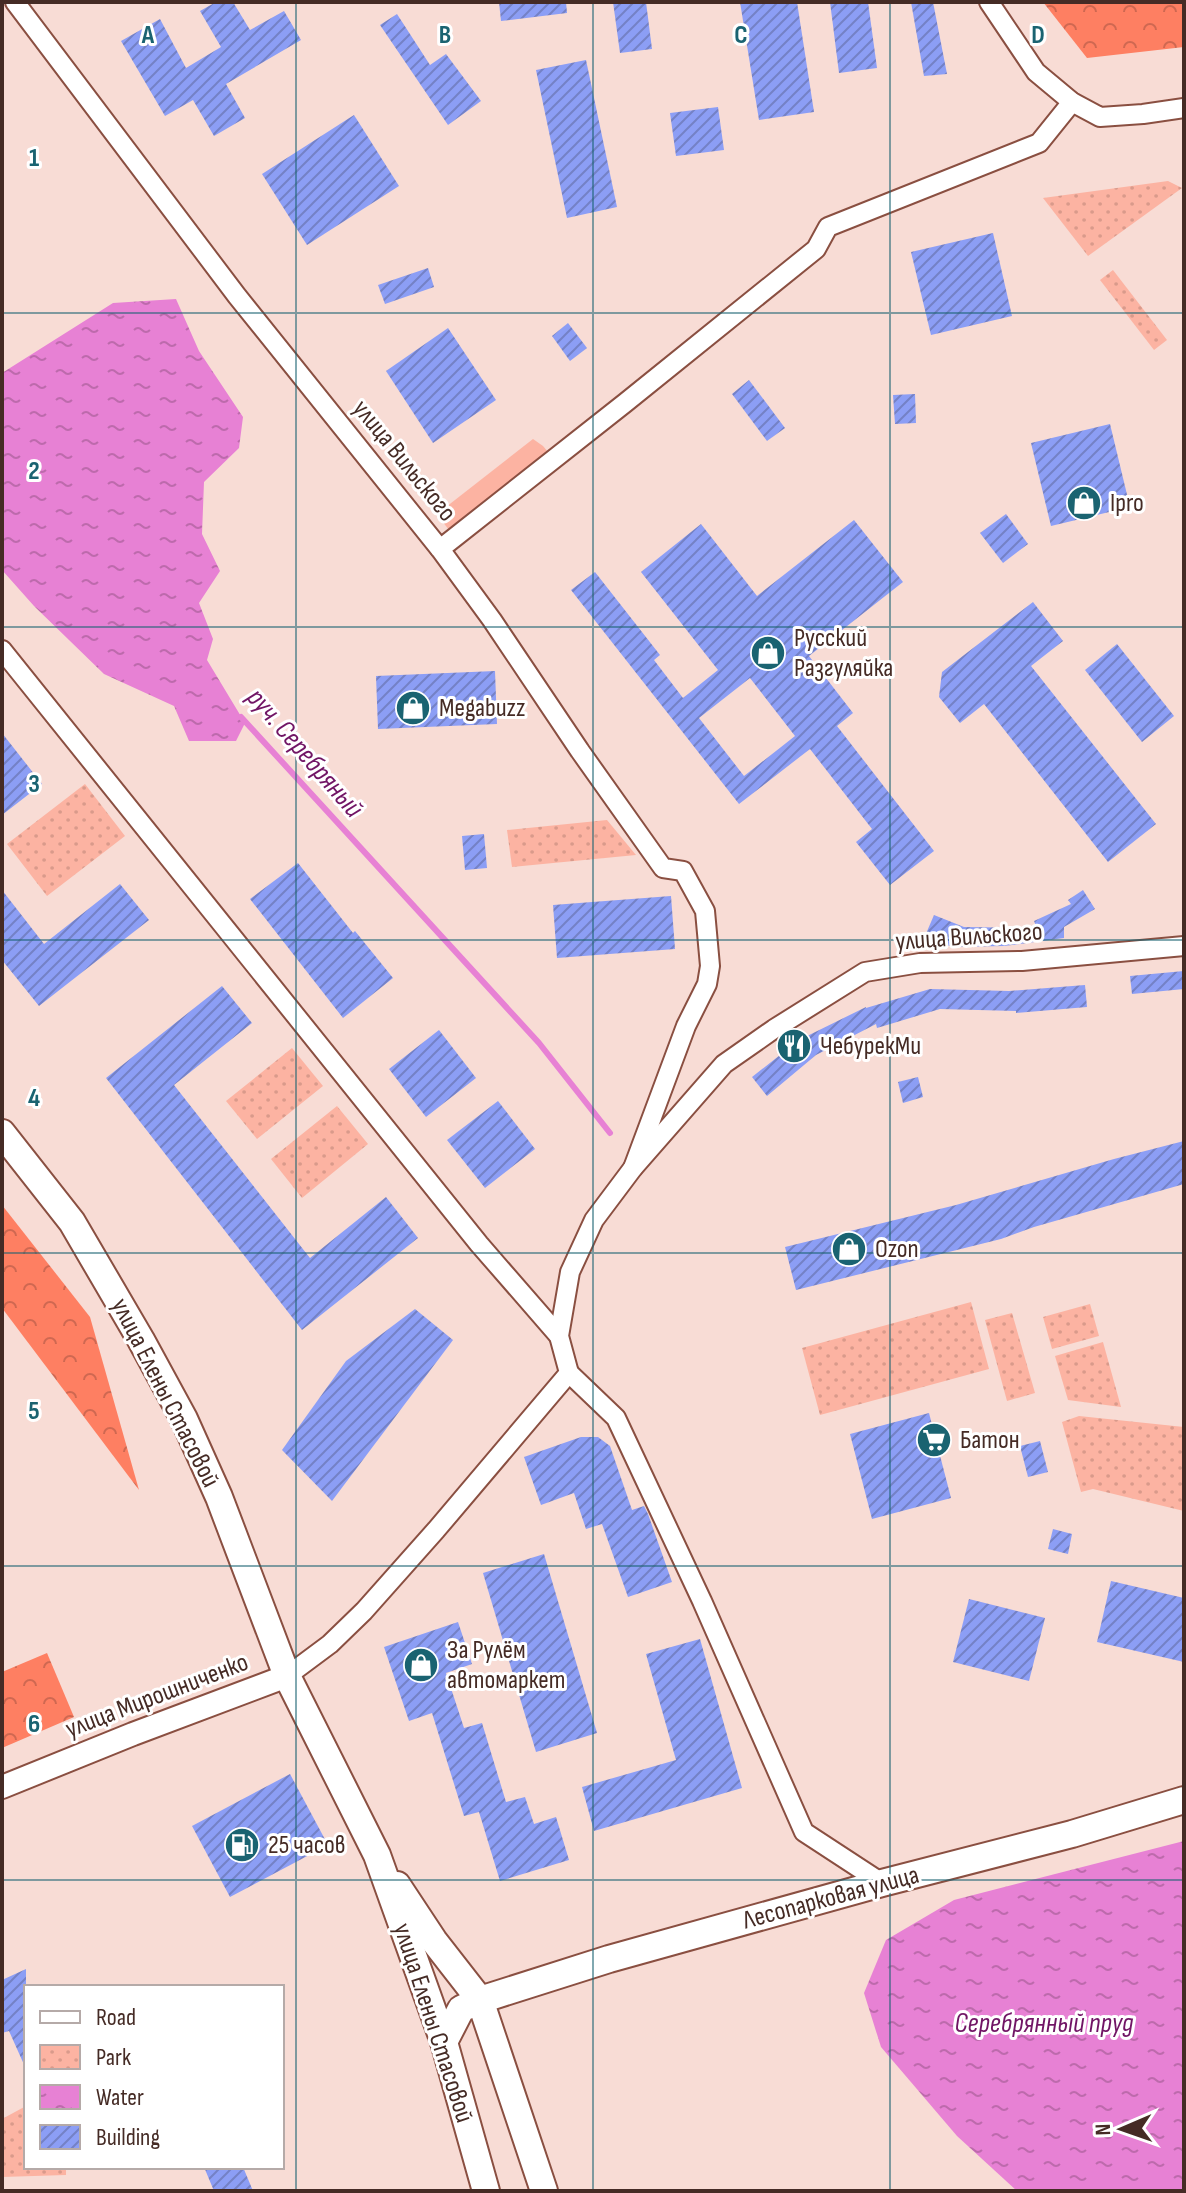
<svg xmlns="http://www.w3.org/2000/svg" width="1186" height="2193" font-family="'Sofia Sans Condensed',sans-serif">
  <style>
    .green { fill: #fcb3a2 }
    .forest { fill: url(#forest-crowns) }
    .park { fill: url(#park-dots) }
    .water { fill: url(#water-ripples) }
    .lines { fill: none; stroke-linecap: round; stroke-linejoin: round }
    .stream { stroke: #e781d4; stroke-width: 6 }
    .building { fill: url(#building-hatch); fill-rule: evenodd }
    .minor-casing { stroke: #8a4f41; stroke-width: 22 }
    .tertiary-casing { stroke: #8a4f41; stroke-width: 26 }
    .secondary-casing { stroke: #8a4f41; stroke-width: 30 }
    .minor { stroke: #fff; stroke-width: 18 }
    .tertiary { stroke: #fff; stroke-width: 22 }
    .secondary { stroke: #fff; stroke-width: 26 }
    .grid { fill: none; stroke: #1a6371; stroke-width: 2; stroke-opacity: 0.55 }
    .labels { text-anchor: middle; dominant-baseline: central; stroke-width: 6; stroke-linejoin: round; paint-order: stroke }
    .street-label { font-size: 26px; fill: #452b25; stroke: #fff }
    .poi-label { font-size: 26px; fill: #452b25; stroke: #fff; text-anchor: start }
    .water-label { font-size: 28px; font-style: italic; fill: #711565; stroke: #fff }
    .grid-label { font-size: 26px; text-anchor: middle; font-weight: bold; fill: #1a6371; stroke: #fff; stroke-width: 6; stroke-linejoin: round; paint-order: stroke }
  </style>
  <defs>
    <pattern id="forest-crowns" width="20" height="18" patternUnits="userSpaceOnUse" patternTransform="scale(2)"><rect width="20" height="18" fill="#fe7f62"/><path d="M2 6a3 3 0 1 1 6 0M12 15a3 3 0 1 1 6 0" fill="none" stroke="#cf6851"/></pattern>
    <pattern id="park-dots" width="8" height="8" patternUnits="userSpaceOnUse" patternTransform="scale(2)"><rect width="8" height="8" fill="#fcb3a2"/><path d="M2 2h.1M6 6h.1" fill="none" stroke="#d99a8b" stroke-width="1.8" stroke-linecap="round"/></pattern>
    <pattern id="water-ripples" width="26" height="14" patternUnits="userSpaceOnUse" patternTransform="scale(2)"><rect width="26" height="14" fill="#e781d4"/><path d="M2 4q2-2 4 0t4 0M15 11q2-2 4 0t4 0" fill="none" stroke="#bd6aac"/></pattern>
    <pattern id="building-hatch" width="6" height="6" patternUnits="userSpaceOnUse" patternTransform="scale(2)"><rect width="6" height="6" fill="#8c9ef5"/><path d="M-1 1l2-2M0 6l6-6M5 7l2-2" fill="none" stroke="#7481c6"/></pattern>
  </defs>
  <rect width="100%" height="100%" fill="#f8dcd5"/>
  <path class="green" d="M533,439L543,446L548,452L449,530L439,517L446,507Z"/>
  <g class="forest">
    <path d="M1043,2H1184V47L1087,58Z"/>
    <path d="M2,1205L90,1317L139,1490L2,1308Z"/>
    <path d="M47,1653L74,1717L2,1748V1672Z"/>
  </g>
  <g class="park">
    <path d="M1168,181L1182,188L1088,256L1043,198Z"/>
    <path d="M1113,270L1167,340L1154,350L1100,280Z"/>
    <path d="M85,784L125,836L47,896L7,844Z"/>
    <path d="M607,820L636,855L512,867L507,830Z"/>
    <path d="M292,1048L323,1086L257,1139L226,1101Z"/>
    <path d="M337,1106L368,1144L302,1198L271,1159Z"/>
    <path d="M971,1302L989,1369L820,1415L802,1348Z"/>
    <path d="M1090,1304L1099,1336L1052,1349L1043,1317Z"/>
    <path d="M1012,1313L1035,1393L1007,1401L985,1320Z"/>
    <path d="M1103,1342L1121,1407L1068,1400L1055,1356Z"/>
    <path d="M1079,1416L1184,1427V1511L1093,1489L1081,1492L1062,1422Z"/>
    <path d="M26,2106V2167H66V2175L2,2177V2119Z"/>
  </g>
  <g class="water">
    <path d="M176,299L199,351L243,417L239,448L204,482L202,534L220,571L199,603L213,639L207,660L245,723L236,741H189L174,706L104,674L34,606L2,570V373L113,303Z"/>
    <path d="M1184,1841V2191H1017L957,2136L881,2047L864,1993L886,1940L954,1900Z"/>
  </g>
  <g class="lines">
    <path class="stream" d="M241,717L539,1043L610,1133"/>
  </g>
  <g class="building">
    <path d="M216,2H233L250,30L284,11L301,40L226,84L245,118L214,136L193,100L165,116L121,41L160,19L186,68L221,47L200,11Z"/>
    <path d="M499,2H566L567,13L501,21Z"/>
    <path d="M613,2H646L652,49L620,53Z"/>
    <path d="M740,2H797L814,112L759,120Z"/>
    <path d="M830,2H868L877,68L839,73Z"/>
    <path d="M911,2H933L947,74L924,76Z"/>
    <path d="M397,14L430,65L446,54L481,101L448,125L380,25Z"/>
    <path d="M586,60L617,207L567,218L536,70Z"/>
    <path d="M718,107L724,150L676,156L670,113Z"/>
    <path d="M354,115L399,186L307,245L262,174Z"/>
    <path d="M993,233L1012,316L931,335L911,252Z"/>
    <path d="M428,268L434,287L385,304L378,285Z"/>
    <path d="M568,323L587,348L570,361L552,336Z"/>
    <path d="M448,328L496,400L433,443L386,371Z"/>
    <path d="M749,380L785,428L767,441L732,394Z"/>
    <path d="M915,394L916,423L895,424L893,395Z"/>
    <path d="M1110,424L1130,507L1051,526L1031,443Z"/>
    <path d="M1006,514L1028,544L1003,563L980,533Z"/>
    <path d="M854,520L903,582L809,656L853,713L837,726L934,851L890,885L856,842L872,829L810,749L739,804L571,590L595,572L660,655L654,660L683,698L718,670L641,572L701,524L757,596ZM750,678L795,736L744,776L699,718Z"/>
    <path d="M1033,602L1063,641L1031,666L1156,824L1108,862L984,704L960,723L939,697L942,672Z"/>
    <path d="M1117,644L1174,716L1142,742L1085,670Z"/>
    <path d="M495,671L497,724L378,729L376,676Z"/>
    <path d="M2,733L42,784L2,815Z"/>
    <path d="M484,834L487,868L465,870L462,836Z"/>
    <path d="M298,863L353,933L355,931L393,978L343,1018L250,899Z"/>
    <path d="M120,884L149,920L39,1006L2,960V890L44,944Z"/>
    <path d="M1083,890L1095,909L1064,927V938L1004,946L952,947L925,936L934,915L964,927L1037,928L1034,921L1071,904L1068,900Z"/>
    <path d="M671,896L675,949L557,958L553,905Z"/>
    <path d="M1184,971V989L1132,994L1130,976Z"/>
    <path d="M1085,985L1087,1007L1016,1013V1011L940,1009L877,1028L876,1024L816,1055L767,1096L752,1077L799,1040L866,1007V1008L930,989L1009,991Z"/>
    <path d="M222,986L252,1023L174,1085L310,1258L386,1197L418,1238L302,1330L106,1078Z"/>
    <path d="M439,1030L476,1078L426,1117L389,1069Z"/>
    <path d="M918,1077L923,1097L903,1103L898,1082Z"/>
    <path d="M498,1101L535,1149L485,1188L447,1140Z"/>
    <path d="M1184,1141V1184L1034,1227L1001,1239L796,1290L785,1247L956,1205L1114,1159Z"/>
    <path d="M415,1309L453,1340L332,1501L282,1450L346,1361Z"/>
    <path d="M929,1413L951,1498L872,1519L850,1434Z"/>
    <path d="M581,1437H598L610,1446L632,1510L644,1506L648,1514L672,1582L628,1597L602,1524L586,1529L574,1493L541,1505L524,1457Z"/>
    <path d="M1040,1441L1048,1472L1028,1477L1020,1446Z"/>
    <path d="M1053,1529L1072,1534L1068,1554L1048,1549Z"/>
    <path d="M544,1554L597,1733L536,1752L483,1573Z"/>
    <path d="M1111,1581L1184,1598V1662L1097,1642Z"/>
    <path d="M969,1599L1045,1618L1029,1681L953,1662Z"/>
    <path d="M458,1622L472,1664L446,1673L464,1728L482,1723L506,1802L525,1797L534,1824L556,1817L569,1860L500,1881L479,1812L464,1816L432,1713L409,1721L384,1647Z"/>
    <path d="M700,1639L742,1788L594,1831L582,1787L676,1760L646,1654Z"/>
    <path d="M290,1774L328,1845L230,1897L192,1826Z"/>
    <path d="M26,1969V2069L9,2031L2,2033V1980Z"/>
    <path d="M204,2167H243L253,2191H214Z"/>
  </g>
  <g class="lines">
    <g class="minor-casing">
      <g id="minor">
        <path d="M15,2L237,296L440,549L492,620L580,751L663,868L683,871L705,911L710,966L707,984L686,1026L633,1168"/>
        <path d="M989,2L1036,72L1072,102L1100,117L1143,114L1184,108"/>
        <path d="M440,549L625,403L816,249L828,227L1039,143L1072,102"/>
        <path d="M2,650L479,1244L559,1336"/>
        <path d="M569,1373L616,1418L702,1601L804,1832L882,1883"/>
        <path d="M287,1676L330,1644L364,1611L436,1530L569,1373L559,1336L570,1272L594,1220L633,1168L724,1064L774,1029L865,972L920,963L1022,961L1184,946"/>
      </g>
    </g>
    <g class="tertiary-casing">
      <path id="tertiary" d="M2,1787L133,1734L287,1676"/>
    </g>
    <g class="secondary-casing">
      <g id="secondary">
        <path d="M2,1133L72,1222L141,1340L184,1419L219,1497L287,1676L377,1855L444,2042L486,2191"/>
        <path d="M397,1885L434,1941L480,2000L544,2191"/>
        <path d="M444,2042L461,2009L480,2000L609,1959L882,1883L1072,1834L1184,1800"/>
      </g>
    </g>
    <use href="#minor" class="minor"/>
    <use href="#tertiary" class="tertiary"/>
    <use href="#secondary" class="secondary"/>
  </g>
  <path class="grid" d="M296,2V2191M593,2V2191M890,2V2191M2,313H1184M2,627H1184M2,940H1184M2,1253H1184M2,1566H1184M2,1880H1184"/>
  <defs>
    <g id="shop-disc" transform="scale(1.8)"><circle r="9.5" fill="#1a6371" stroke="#fff"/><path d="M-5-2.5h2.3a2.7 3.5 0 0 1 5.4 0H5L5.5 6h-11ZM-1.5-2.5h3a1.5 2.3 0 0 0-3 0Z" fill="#fff"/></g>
    <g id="restaurant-disc" transform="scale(1.8)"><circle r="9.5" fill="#1a6371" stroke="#fff"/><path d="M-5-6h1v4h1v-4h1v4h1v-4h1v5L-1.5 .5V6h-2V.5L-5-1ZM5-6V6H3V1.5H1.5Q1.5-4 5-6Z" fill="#fff"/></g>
    <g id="supermarket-disc" transform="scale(1.8)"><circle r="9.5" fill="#1a6371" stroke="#fff"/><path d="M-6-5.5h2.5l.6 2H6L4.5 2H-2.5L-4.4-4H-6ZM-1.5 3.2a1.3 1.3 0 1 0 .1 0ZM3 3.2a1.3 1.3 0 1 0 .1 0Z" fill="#fff"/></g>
    <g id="fuel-disc" transform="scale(1.8)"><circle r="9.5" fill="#1a6371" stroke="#fff"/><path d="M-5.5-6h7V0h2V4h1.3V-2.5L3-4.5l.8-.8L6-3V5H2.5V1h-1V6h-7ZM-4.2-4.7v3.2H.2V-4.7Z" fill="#fff"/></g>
  </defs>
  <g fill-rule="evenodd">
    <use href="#shop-disc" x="1084" y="503"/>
    <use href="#shop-disc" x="768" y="653"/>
    <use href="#shop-disc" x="413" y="708"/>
    <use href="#restaurant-disc" x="794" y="1046"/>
    <use href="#shop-disc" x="849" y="1249"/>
    <use href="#supermarket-disc" x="934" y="1440"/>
    <use href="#shop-disc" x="421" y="1665"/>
    <use href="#fuel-disc" x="242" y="1845"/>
  </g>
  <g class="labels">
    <g class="street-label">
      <text transform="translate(404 461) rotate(51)">улица Вильского</text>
      <text transform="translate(969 937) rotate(-4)">улица Вильского</text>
      <text transform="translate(165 1393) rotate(63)">улица Елены Стасовой</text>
      <text transform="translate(157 1696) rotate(-21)">улица Мирошниченко</text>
      <text transform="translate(831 1898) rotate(-15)">Лесопарковая улица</text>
      <text transform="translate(433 2023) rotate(72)">улица Елены Стасовой</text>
    </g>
    <g class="poi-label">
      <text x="1110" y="503">Ipro</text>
      <text x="794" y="638">Русский<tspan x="794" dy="30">Разгуляйка</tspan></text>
      <text x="439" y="708">Megabuzz</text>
      <text x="820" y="1046">ЧебурекМи</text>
      <text x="875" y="1249">Ozon</text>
      <text x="960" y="1440">Батон</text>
      <text x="447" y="1650">За Рулём<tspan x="447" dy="30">автомаркет</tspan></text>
      <text x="268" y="1845">25 часов</text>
    </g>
    <g class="water-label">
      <text transform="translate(305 753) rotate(49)">руч. Серебряный</text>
      <text x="1044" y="2023">Серебрянный пруд</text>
    </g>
  </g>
  <g class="grid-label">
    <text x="148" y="43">A</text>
    <text x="445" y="43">B</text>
    <text x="741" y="43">C</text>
    <text x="1038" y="43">D</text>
    <text x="34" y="166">1</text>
    <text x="34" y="479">2</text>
    <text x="34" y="792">3</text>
    <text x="34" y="1106">4</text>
    <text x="34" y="1419">5</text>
    <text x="34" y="1732">6</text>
  </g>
  <rect width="1186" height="2193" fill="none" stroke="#452b25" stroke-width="8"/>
  <rect x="24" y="1985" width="260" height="184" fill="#ffffff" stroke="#b5aaa8" stroke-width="2"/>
  <rect x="40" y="2011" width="40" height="12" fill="#ffffff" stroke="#b5aaa8" stroke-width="2"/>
  <text x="96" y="2025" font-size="24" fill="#452b25">Road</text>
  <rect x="40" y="2045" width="40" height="24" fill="url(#park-dots)" stroke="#b5aaa8" stroke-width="2"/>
  <text x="96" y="2065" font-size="24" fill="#452b25">Park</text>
  <rect x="40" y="2085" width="40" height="24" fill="url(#water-ripples)" stroke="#b5aaa8" stroke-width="2"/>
  <text x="96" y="2105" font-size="24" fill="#452b25">Water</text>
  <rect x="40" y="2125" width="40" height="24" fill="url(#building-hatch)" stroke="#b5aaa8" stroke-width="2"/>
  <text x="96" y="2145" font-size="24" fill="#452b25">Building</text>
  <g transform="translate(1122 2129) rotate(268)" stroke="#ffffff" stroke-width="6" paint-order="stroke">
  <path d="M0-6L14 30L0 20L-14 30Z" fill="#452b25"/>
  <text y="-12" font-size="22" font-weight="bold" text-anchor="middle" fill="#452b25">N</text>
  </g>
</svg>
